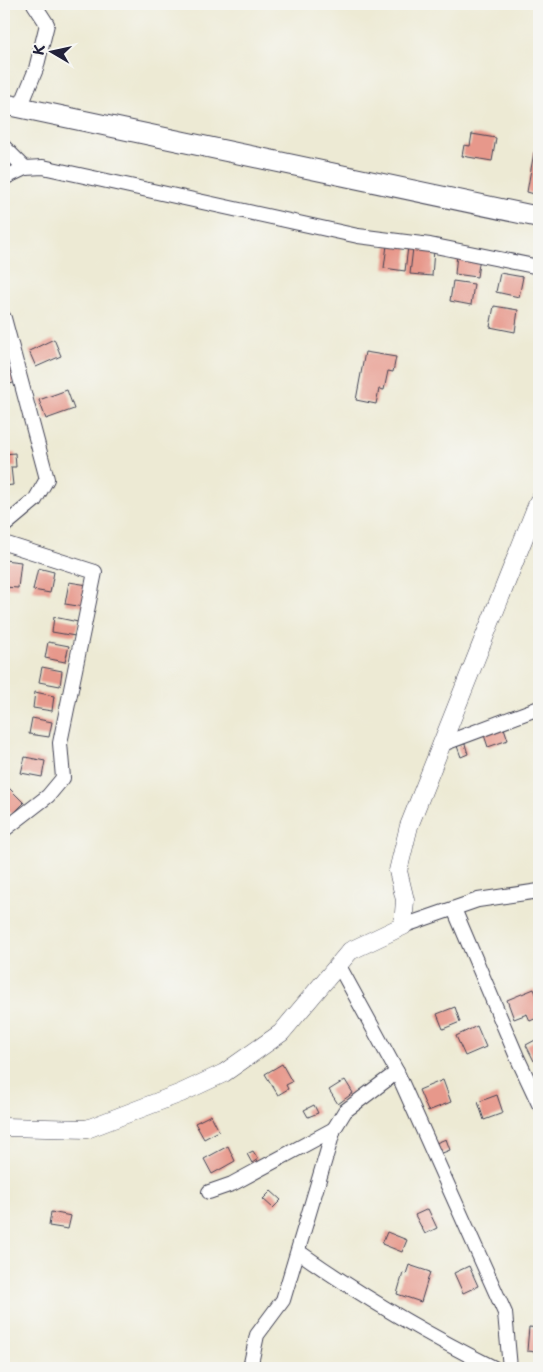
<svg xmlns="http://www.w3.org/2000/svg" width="543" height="1372" font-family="'Playpen Sans',sans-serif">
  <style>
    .building { fill: #e7988b }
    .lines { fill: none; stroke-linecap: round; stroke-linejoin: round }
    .minor-casing { stroke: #404052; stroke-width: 16 }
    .tertiary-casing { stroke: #404052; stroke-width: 19 }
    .secondary-casing { stroke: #404052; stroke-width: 22 }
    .minor { stroke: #fff; stroke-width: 14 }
    .tertiary { stroke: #fff; stroke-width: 18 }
    .secondary { stroke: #fff; stroke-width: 20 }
  </style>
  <rect width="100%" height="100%" fill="#f6f6f2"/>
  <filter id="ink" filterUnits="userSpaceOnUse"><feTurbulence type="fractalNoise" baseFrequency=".02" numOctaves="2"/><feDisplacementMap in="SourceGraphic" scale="10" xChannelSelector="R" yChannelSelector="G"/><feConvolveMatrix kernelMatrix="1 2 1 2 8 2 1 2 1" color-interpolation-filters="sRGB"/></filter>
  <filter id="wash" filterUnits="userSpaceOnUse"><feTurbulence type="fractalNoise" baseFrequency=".0096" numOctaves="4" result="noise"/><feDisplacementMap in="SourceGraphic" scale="20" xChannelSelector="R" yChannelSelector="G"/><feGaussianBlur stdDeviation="1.12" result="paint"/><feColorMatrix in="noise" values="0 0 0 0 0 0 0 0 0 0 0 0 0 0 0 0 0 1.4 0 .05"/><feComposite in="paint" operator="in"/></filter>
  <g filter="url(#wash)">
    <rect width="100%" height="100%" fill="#edead4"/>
    <g id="blocks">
      <g class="building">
        <path d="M472,134L496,138L492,161L462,156L464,145L470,146Z"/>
        <path d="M534,152H539L538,195L527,192Z"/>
        <path d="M387,245L408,247L405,271L384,268Z"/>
        <path d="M413,248L434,250L432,276L410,274Z"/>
        <path d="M457,254L480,257L477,277L455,274Z"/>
        <path d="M500,273L523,277L519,297L496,292Z"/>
        <path d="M453,281L474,284L471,305L450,301Z"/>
        <path d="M494,306L518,310L515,332L490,327Z"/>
        <path d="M54,339L61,356L36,367L29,351Z"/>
        <path d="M365,352L396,357L393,372L388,371L384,390L379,389L376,404L356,400Z"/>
        <path d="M10,363L16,382L4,386V365Z"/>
        <path d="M67,390L74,409L46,419L39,400Z"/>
        <path d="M15,453L16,467H11L13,485L4,486V454Z"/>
        <path d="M4,560L21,562L18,588L4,587Z"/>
        <path d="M38,568L54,572L50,593L33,590Z"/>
        <path d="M69,582L88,585L84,607L65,604Z"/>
        <path d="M54,617L78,622L75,636L52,632Z"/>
        <path d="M48,642L69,646L65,662L45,658Z"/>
        <path d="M42,667L62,671L60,686L39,682Z"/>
        <path d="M35,692L54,696L52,711L33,708Z"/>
        <path d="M32,718L52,722L49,737L29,734Z"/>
        <path d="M503,725L508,740L488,747L483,732Z"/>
        <path d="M465,744L468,754L461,757L457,746Z"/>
        <path d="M25,757L45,761L42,777L21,773Z"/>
        <path d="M7,786L24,803L12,815L4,807V790Z"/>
        <path d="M534,989L539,1001V1017L530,1021L527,1014L514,1019L507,1000Z"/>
        <path d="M455,1007L460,1022L443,1029L437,1014Z"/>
        <path d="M477,1026L486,1047L465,1056L456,1036Z"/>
        <path d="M539,1038V1059L534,1061L526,1045Z"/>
        <path d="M282,1064L292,1082L286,1085L288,1089L278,1095L265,1074Z"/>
        <path d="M345,1080L353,1093L338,1104L329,1090Z"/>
        <path d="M443,1080L451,1102L428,1111L419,1090Z"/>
        <path d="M497,1095L503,1113L484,1120L478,1102Z"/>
        <path d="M314,1105L318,1113L308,1117L304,1110Z"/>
        <path d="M211,1115L219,1131L204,1139L195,1123Z"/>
        <path d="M446,1139L450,1150L440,1154L436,1143Z"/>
        <path d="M228,1146L235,1161L212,1174L204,1159Z"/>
        <path d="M253,1151L258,1159L252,1163L247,1154Z"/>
        <path d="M271,1191L281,1200L273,1208L263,1199Z"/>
        <path d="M428,1209L437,1228L425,1234L415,1215Z"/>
        <path d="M51,1212L71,1216L68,1229L49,1226Z"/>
        <path d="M387,1232L407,1240L402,1252L382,1244Z"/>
        <path d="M409,1265L430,1272L421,1302L397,1294L403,1273L406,1274Z"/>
        <path d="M469,1266L478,1286L463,1293L454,1273Z"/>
        <path d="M529,1327L539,1328V1352L527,1351Z"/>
      </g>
    </g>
  </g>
  <g filter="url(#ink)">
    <use href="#blocks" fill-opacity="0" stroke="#404052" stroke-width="1"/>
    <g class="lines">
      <g class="minor-casing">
        <g id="minor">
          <path d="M20,108L36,69L47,24L34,4"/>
          <path d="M4,147L25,168"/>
          <path d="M4,178L25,168L43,167L358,236L430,245L539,267"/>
          <path d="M4,318L47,479L35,500L4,526"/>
          <path d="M4,543L95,572L60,743L63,778L48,796L4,830"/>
          <path d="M440,745L539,708"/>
          <path d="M454,909L517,1057L539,1104"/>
          <path d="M403,926L478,900L539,891"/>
          <path d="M338,964L397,1072L505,1313L510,1368"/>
          <path d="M209,1192L232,1184L334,1129"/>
          <path d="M299,1252C361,1296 426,1334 494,1368"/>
          <path d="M250,1368L257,1335L283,1300L334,1129L345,1111L397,1072"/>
        </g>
      </g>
      <g class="tertiary-casing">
        <path id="tertiary" d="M4,1127L87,1129L181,1093L224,1073L281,1033L350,951L403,926L405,900L398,871L409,826L539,500"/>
      </g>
      <g class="secondary-casing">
        <path id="secondary" d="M4,104L539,217"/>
      </g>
      <use href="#minor" class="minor"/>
      <use href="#tertiary" class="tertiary"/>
      <use href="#secondary" class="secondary"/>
    </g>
  </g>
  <rect width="543" height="1372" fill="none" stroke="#f6f6f2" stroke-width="20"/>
  <g transform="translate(52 52) rotate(279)" stroke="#f6f6f2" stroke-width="4" paint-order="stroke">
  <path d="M0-4L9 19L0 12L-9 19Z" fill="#22223b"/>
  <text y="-8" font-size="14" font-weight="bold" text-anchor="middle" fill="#22223b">K</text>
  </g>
</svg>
